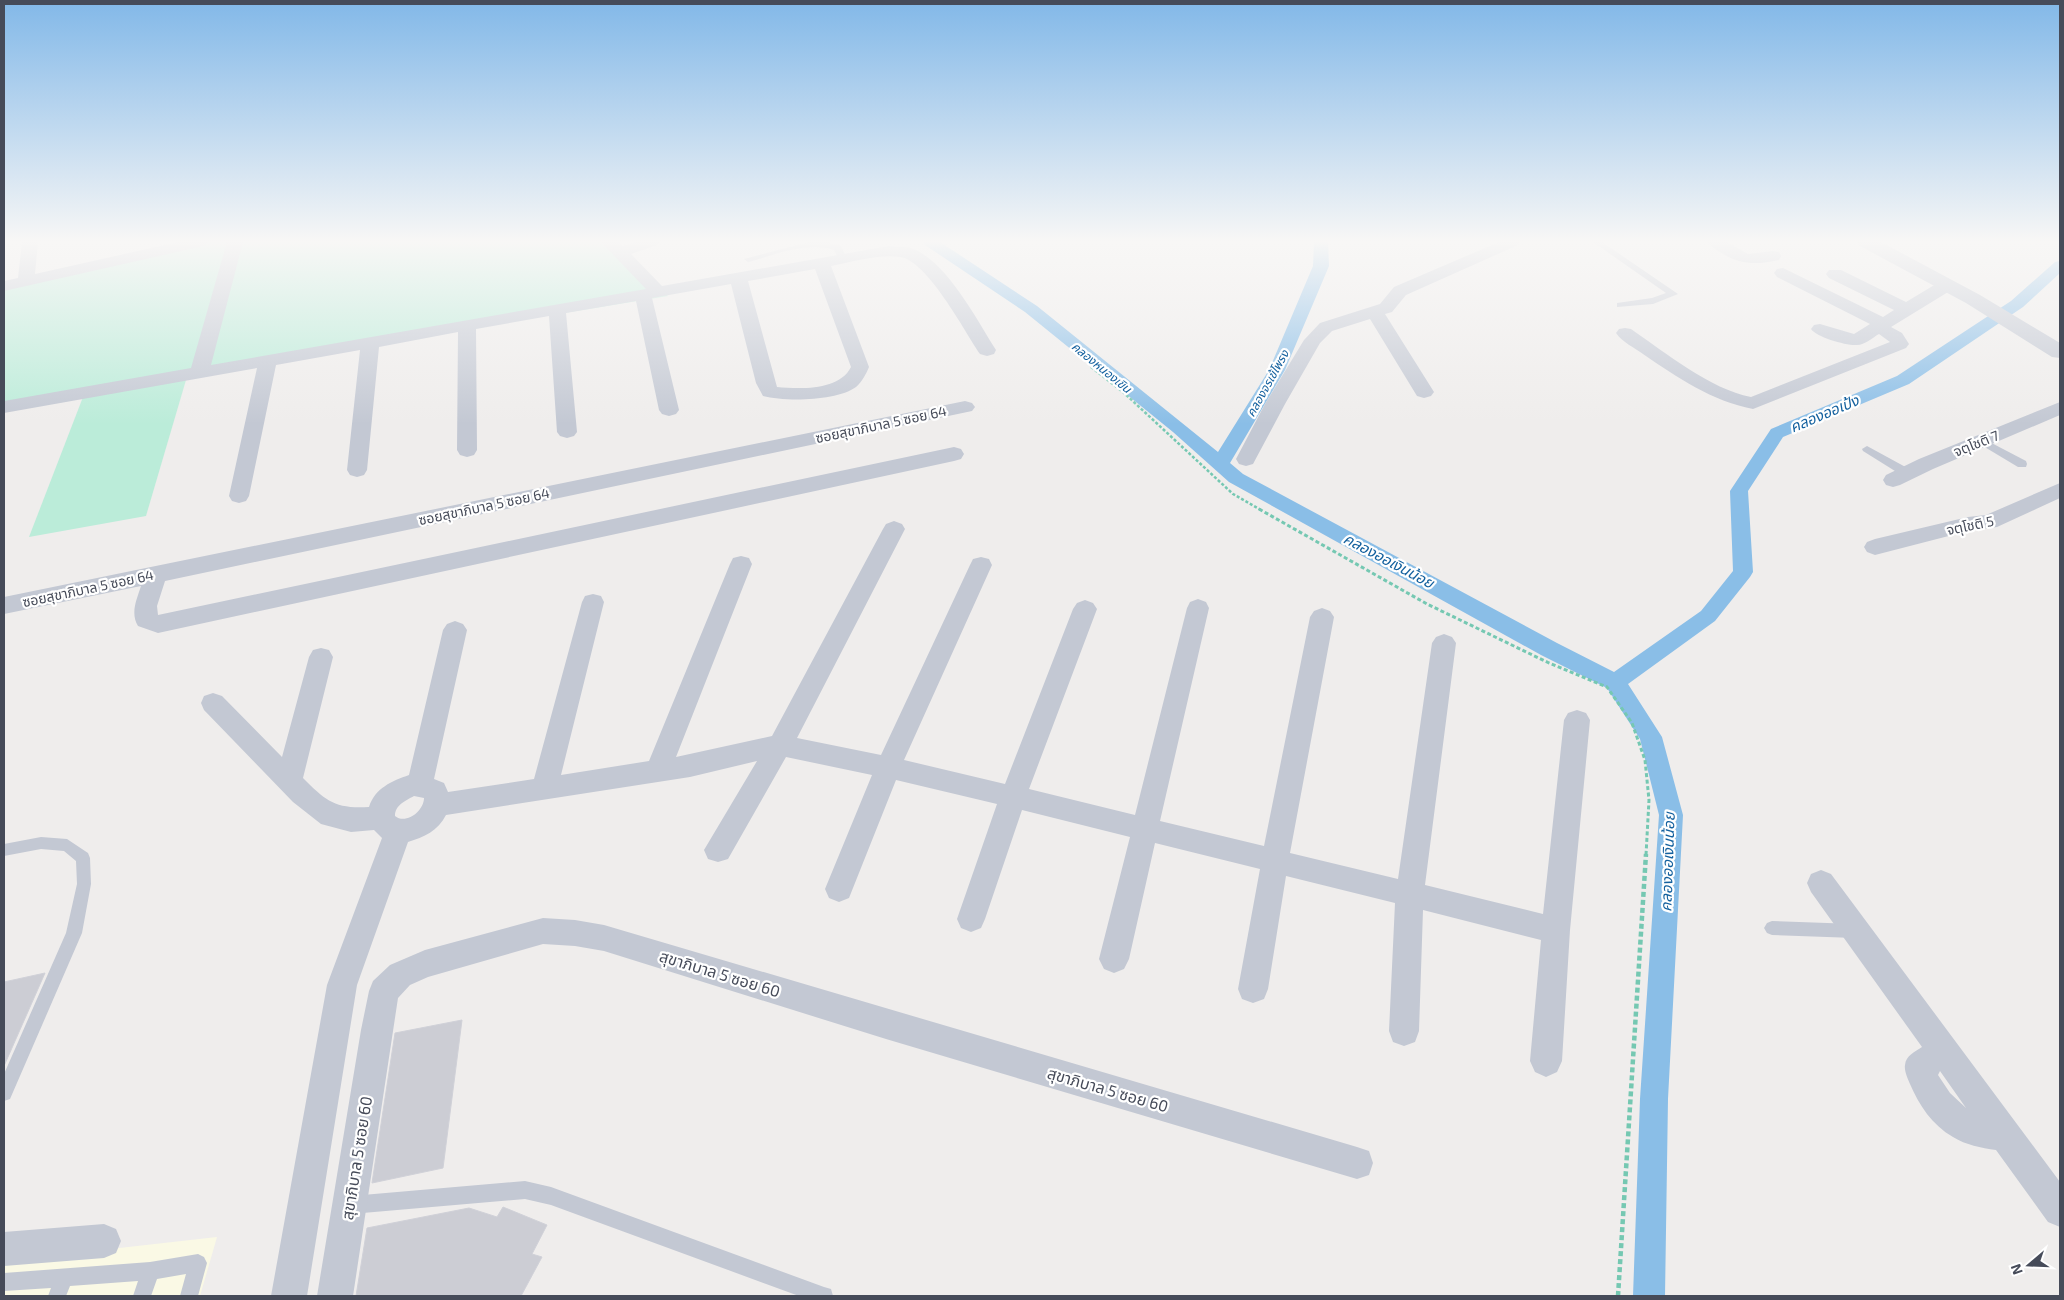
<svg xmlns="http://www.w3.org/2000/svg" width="2064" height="1300" font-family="'Exo 2','Noto Sans Thai',sans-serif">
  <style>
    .commercial { fill: #faf9e5 }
    .green { fill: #bbecd9 }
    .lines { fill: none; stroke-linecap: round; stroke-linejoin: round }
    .canal { fill: #8abee7; fill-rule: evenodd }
    .building { fill: #cccdd4; stroke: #d0d1d8 }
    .path-far2 { stroke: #75c8b2; stroke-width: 2.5; stroke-dasharray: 3 2; stroke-linecap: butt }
    .path-far1 { stroke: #75c8b2; stroke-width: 3; stroke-dasharray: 4 2.5; stroke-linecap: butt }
    .path { stroke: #75c8b2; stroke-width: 4.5; stroke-dasharray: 5 3; stroke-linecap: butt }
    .service { fill: #c3c8d3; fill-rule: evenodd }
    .minor { fill: #c3c8d3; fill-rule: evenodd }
    .tertiary { fill: #c3c8d3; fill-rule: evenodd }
    .labels { text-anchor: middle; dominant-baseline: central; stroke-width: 4.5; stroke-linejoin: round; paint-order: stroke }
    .far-water-label { font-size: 12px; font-style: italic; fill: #13609e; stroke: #fff }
    .street-label { font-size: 14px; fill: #464b59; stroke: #fff }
    .water-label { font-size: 15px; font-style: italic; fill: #13609e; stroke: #fff }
    .near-street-label { font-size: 16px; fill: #464b59; stroke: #fff }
  </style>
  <rect width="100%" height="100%" fill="#efedec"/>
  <path class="commercial" d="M217,1237L200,1296H4V1261Z"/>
  <g class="green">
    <path d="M202,242H605L668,296L203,372L4,406V287Z"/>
    <path d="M186,380L146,516L29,537L83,397Z"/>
  </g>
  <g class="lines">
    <path class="canal" d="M923,242H940L1037,306L1218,452L1269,370L1313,266L1314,242H1328L1329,266L1285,370L1230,463L1243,474L1557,643L1614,672L1701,611L1733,571L1730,491L1771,429L1897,376L2011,301L2055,262L2060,261V273L2023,307L1909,384L1783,437L1748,491L1753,572L1750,577L1715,621L1628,684L1662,737L1683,815L1668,1099L1665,1296H1633L1640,1099L1659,815L1640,739L1607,688L1541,655L1229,482L1173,432L1025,312L925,245Z"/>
  </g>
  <g class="building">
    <path d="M45,973L4,1066V982Z"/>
    <path d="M462,1020L443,1168L372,1183L395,1033Z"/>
    <path d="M503,1207L547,1225L532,1254L542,1257L521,1296H356L367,1228L469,1208L497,1217Z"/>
  </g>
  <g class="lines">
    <path class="path-far2" d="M1091,367L1123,392L1233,494L1261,510"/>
    <path class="path-far1" d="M1259,509L1427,604L1549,663L1607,687L1632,723L1645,760L1649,800L1646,855"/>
    <path class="path" d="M1618,1296L1646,854"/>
    <g class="service">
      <path d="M809,242H827L841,246L847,259L843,262L840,261L834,250C807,241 775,255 748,262L744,259Z"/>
      <path d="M1593,242H1602L1678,294L1653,304L1617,307V303L1652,298L1666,293Z"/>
      <path d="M1982,438L2026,461L2027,464L2026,467H2018L1978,443L1977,441Z"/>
      <path d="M1867,446L1911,470L1912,473L1911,476H1903L1863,451L1862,449Z"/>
      <path d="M41,837L67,839L88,853L90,858L91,884L82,933L10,1099L4,1101V1074L66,933L77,884L76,861L64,851L41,849L4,856V844Z"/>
      <path d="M1772,921L1855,924L1860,926L1863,931L1860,936L1855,938L1772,935L1767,933L1764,928L1767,923Z"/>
      <path d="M525,1181L551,1187L824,1287L831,1289L833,1296H799L551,1205L525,1199L351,1214L345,1211L342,1205L345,1199L351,1196Z"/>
      <path d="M198,1254L204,1257L207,1263L198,1296H180L186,1274L157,1279L151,1296H133L138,1281L70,1286L66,1296H48L51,1288L4,1291V1273L150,1262Z"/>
    </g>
    <g class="minor">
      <path d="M22,242H38L35,274L178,242H207L205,245L199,247L4,291V281L18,278Z"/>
      <path d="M227,242H243L211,365L646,289L601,242H618L623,246L636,242H659L657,245L631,254L662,286L889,246C898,247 907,246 916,250C949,266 977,320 996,350L994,354L987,356L980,354C965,332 927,260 900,257C878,254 853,262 831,266L869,367C866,374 862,382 856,387C837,401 786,402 763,396L756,383L731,284L652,298L679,410L676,414L669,416L662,414L659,410L636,301L566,313L577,432L574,436L567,438L560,436L557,432L549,316L476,329L477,450L474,455L467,457L460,455L457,450L458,332L379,347L367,470L364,475L357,477L350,475L347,470L360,350L276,365L249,496L246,501L239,503L232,501L229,496L257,368L4,413V401L191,368ZM815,269L851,367C839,391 800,389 777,387L748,281Z"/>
      <path d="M1499,242H1520L1518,245L1406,295L1392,312L1385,314L1434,392L1431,396L1424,398L1417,396L1370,319L1332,331L1320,343L1285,404L1253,464L1246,466L1239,464L1236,459L1265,404L1304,340L1320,323L1380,304L1394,287Z"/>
      <path d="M1708,242H1727L1748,254L1773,251L1779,252L1781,256L1779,260C1756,265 1740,265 1720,252C1715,249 1711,247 1708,242Z"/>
      <path d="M1783,268L1883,317L1894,310L1829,278L1826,274L1829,270H1841L1906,302L1941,281L1947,280L1953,281L1956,285L1953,289L1891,327L1902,333L1909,344L1906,348L1753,409C1712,401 1678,378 1643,354C1635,348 1622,342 1616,333L1619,329L1625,328L1631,329C1666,353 1710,389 1751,397L1890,342L1879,334C1872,338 1865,345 1857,345C1847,346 1816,337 1811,329L1814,325L1820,324L1854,334L1870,324L1777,277L1774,273L1777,269Z"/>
      <path d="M965,401L972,403L975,407L972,411L165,581L157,606L158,615L954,447L961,449L964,454L961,459L954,461L158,633L138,626C130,613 137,599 141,586L4,614V597Z"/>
      <path d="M2060,402V415L1933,469L1900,485L1893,487L1886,485L1883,480L1886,475L1919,459Z"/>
      <path d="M2060,483V498L1997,527L1968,531L1875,555L1867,552L1864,547L1867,542L1875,539L1968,517L1986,515Z"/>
      <path d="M894,521L902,524L905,529L797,738L881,755L970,565L973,559L981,557L989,559L992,565L904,760L1005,784L1073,609L1077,603L1085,600L1093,603L1097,609L1029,789L1135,815L1187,608L1190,602L1198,599L1206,602L1209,608L1160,821L1264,846L1310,617L1314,611L1322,608L1330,611L1334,617L1290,853L1398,879L1432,643L1436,637L1444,634L1452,637L1456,643L1425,885L1543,914L1564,720L1568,713L1577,710L1586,713L1590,720L1570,930L1562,1061L1557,1072L1546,1077L1535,1072L1530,1061L1541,940L1423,910L1419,1031L1415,1042L1404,1046L1393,1042L1389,1031L1395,903L1286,876L1268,989L1264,999L1253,1003L1242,999L1238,989L1260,869L1155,843L1129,959L1124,969L1114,973L1104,969L1099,959L1130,837L1022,810L985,919L981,928L971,932L961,928L957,919L997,804L896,780L849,898L839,902L829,898L825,889L872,775L786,757L728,859L718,862L708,859L704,850L757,761L690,777L446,815C438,831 424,837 408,842L357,985L307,1296H271L327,985L382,838L374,830L351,832L321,824L293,802L204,710L201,703L204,696L213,693L222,696L282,757L309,657L313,650L321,648L329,650L333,657L303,778C326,801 335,809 369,807C375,788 392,781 409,775L443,630L447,624L455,621L463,624L467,630L434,779L444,783L448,792L534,779L582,602L585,596L593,594L601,596L604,602L561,775L649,761L730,564L733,558L741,556L749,558L752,564L676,757L772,736L883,529L886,524ZM414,796L424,798C424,811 406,825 395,816C395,805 405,801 414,796Z"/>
      <path d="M1821,870L1831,874L2060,1182V1227L2048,1222L1996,1150C1981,1148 1966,1145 1953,1137C1932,1125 1919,1105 1910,1084C1908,1079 1904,1071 1905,1065C1906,1055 1915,1052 1922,1047L1811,892L1807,883L1811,874ZM1940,1071L1966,1108L1950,1093L1938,1075Z"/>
      <path d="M543,918L575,920L604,925L1357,1147L1369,1151L1373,1163L1369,1175L1357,1179L886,1039L604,951L575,946L543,944L428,977L410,985L398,998L353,1296H317L361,1030L369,991L373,981L390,965L425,950Z"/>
      <path d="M104,1224L116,1229L121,1241L116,1253L104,1258L4,1266V1232Z"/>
    </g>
    <path class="tertiary" d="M1857,242H1881L1980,295L2060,343V358L2052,357L1966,303L1860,246Z"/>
  </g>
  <linearGradient id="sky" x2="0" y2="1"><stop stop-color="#82b8e8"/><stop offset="0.57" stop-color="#f8f7f6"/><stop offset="1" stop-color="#f8f7f6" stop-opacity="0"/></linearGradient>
  <rect width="2064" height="424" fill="url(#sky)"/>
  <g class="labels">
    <g class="far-water-label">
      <text transform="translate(1102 367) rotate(39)">คลองหนองเขิน</text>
      <text transform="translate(1267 383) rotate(-61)">คลองจรเข้โพรง</text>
    </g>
    <g class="street-label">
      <text transform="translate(881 424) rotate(-12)">ซอยสุขาภิบาล 5 ซอย 64</text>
      <text transform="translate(1976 443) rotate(-22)">จตุโชติ 7</text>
      <text transform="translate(484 506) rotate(-12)">ซอยสุขาภิบาล 5 ซอย 64</text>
      <text transform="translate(1970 525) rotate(-12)">จตุโชติ 5</text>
      <text transform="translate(88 588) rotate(-12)">ซอยสุขาภิบาล 5 ซอย 64</text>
    </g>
    <g class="water-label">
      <text transform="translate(1824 413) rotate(-23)">คลองออเป้ง</text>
      <text transform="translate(1389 560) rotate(28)">คลองออเงินน้อย</text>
      <text transform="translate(1667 862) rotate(-88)">คลองออเงินน้อย</text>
    </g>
    <g class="near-street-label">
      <text transform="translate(720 973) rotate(17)">สุขาภิบาล 5 ซอย 60</text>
      <text transform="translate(1108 1089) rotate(16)">สุขาภิบาล 5 ซอย 60</text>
      <text transform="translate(356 1158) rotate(-81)">สุขาภิบาล 5 ซอย 60</text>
    </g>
  </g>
  <rect width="2064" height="1300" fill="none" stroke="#464b59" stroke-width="10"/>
  <g transform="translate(2029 1265) rotate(251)" stroke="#ffffff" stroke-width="4" paint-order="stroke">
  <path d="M0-4L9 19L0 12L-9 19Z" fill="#464b59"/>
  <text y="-8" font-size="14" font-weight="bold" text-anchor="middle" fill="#464b59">N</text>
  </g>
</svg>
